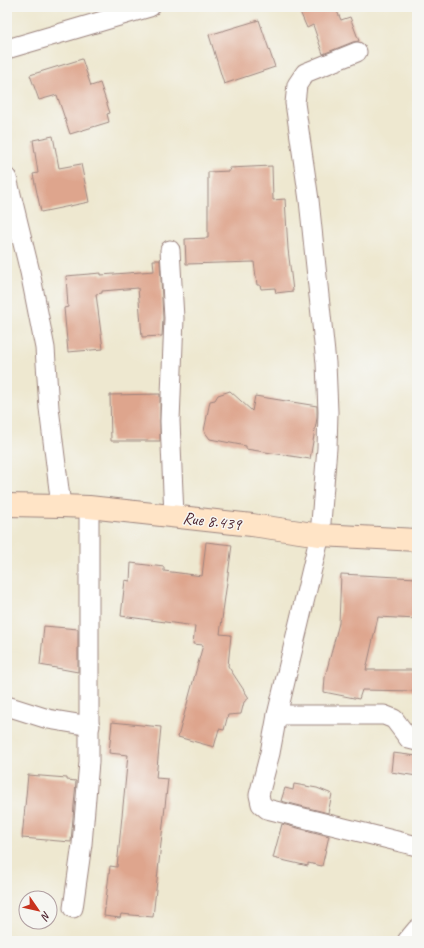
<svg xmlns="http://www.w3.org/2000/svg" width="424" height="948" font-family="Caveat,sans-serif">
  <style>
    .building { fill: #dea58d }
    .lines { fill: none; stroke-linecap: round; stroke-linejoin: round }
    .street-casing { stroke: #9c847e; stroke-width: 21 }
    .secondary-casing { stroke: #9c847e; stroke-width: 24 }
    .street { stroke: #fff; stroke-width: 19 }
    .secondary { stroke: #ffe4c6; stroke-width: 22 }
    .labels { text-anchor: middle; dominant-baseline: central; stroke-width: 3; stroke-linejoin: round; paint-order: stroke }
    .street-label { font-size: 17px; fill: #4a1f2b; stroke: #f6f6f2 }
  </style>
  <rect width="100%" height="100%" fill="#f6f6f2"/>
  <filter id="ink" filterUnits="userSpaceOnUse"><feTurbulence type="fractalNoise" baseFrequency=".025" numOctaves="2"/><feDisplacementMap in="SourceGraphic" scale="8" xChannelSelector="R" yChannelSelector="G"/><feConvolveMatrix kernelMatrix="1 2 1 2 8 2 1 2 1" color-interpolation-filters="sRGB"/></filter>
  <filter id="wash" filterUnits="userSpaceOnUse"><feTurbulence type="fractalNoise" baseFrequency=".012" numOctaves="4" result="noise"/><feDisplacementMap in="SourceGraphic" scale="16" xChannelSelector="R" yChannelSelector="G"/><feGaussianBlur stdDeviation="0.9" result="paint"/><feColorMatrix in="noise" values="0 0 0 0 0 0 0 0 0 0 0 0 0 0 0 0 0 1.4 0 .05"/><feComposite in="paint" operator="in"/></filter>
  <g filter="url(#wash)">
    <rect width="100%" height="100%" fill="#eee8d0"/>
    <g id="blocks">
      <g class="building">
        <path d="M298,7H335L341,20L350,17L359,41L353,42L323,54L313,25L307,28Z"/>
        <path d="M259,20L275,67L224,84L209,35Z"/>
        <path d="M82,59L91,86L100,83L110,113L107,114L109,122L70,134L57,95L39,100L30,75Z"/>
        <path d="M53,136L59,168L81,164L89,202L41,212L33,174L38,173L33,140Z"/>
        <path d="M272,166L273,200L285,199L288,249L293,291L276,293L275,288L261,289L260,285H257L254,262L186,264L185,239L208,238V172L230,171L229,168Z"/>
        <path d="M153,260H160L163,318L162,336L142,337L138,288L102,291V293L96,294L103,349L68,352L64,308L68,307L66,276L101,273V275L154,271Z"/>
        <path d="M230,391L252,411L255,396L317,406V418L310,459L246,449V446L210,439L204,431L210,401L215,400L218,395Z"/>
        <path d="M160,394V441H111L110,395Z"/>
        <path d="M206,542L232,545L220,634L231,635L228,666L249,698L244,702L241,714L228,715L224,730L219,729L214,747L178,737L203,645L193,644L195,626L121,616L125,580L130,581L131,563L164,567V571L202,576Z"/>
        <path d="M341,574L417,578V619L378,617L366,670H417V691L362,690L359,699L324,692L325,677L339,623Z"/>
        <path d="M44,626L78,629V672L40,665Z"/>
        <path d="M112,722L161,727L156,778L168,779L153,917L121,914L120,918L104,916L110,866L117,867L128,755L109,753Z"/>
        <path d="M393,753L417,756V776L391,772Z"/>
        <path d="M28,775L67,778V780L76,781L71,842L22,838Z"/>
        <path d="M294,784L317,788L332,794L328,813L281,801L285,788L293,790Z"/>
        <path d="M282,824L329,836L322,866L308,863V866L273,858Z"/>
      </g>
    </g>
  </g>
  <g filter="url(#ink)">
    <use href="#blocks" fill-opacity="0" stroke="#9c847e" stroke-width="1"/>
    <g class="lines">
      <g class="street-casing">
        <g id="street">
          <path d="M7,49L150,7"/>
          <path d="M357,52L305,73L297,85L295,103L309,200L326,363L328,412L327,448L320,535L277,715L270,753L259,795L261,804L267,809L417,846"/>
          <path d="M7,178L30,272L45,348L49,408L61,506"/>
          <path d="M170,250L174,318L170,421L174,516"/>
          <path d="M7,706L48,719L90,726"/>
          <path d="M277,715H384L394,719L409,739L417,741"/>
          <path d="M73,908L82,844L89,762V507"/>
          <path d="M407,941L417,929"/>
        </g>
      </g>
      <g class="secondary-casing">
        <path id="secondary" d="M7,505L61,506L89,507L252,525L320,535L417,540"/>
      </g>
      <use href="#street" class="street"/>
      <use href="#secondary" class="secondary"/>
    </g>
  </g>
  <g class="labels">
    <g class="street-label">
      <text transform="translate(212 521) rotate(7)">Rue 8.439</text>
    </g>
  </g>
  <rect width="424" height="948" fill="none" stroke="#f6f6f2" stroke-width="24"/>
  <g transform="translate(38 910) rotate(124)"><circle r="19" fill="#f6f6f2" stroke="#b1a0a2"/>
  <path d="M0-3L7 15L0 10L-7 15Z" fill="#c8321e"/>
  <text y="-6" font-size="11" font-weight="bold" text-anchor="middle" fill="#4a1f2b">N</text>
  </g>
</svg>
